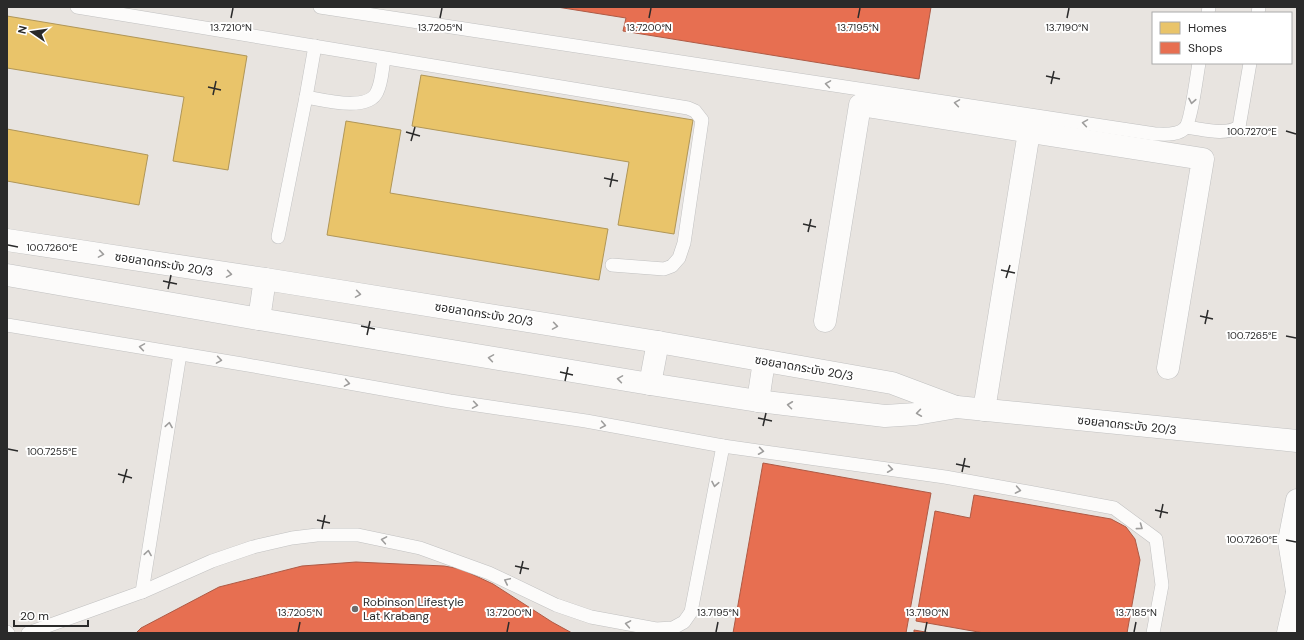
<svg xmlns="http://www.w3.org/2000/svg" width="1304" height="640" font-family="'DM Sans','Noto Sans Thai',sans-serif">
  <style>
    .homes { fill: #e9c46a; stroke: #b09657 }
    .shops { fill: #e76f51; stroke: #ae5a45 }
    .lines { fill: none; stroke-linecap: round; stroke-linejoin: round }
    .lane-casing { stroke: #c1c1c1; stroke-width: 14 }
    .street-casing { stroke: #c1c1c1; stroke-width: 23 }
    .lane { stroke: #fcfbfa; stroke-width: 13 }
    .street { stroke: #fcfbfa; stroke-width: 22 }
    .oneway { stroke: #9e9d9c }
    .ticks { fill: none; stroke: #2a2a2a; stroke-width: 1.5 }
    .poi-dot { fill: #6c6b6a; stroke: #fff; stroke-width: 1.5 }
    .labels { text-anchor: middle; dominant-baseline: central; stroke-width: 4; stroke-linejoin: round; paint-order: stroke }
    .street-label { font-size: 12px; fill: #2a2a2a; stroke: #fff }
    .poi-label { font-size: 12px; fill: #2a2a2a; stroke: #fff; text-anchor: start }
    .ticks-label { font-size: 10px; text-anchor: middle; fill: #2a2a2a; stroke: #fff; stroke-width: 4; stroke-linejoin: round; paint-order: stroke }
  </style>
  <rect width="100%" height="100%" fill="#e8e4e0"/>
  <g class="homes">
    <path d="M7,16L247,56L228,170L173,161L184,97L7,68Z"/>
    <path d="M421,75L693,120L674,234L618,225L629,162L412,126Z"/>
    <path d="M346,121L401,130L390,193L608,229L599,280L327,235Z"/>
    <path d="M7,129L148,155L139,205L7,181Z"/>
  </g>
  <g class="shops">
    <path d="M557,7H931L919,79L623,31L626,18Z"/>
    <path d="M763,463L931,493L906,633H733Z"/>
    <path d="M974,495L1111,519L1126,527L1135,539L1140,560L1127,633H984L916,621L935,511L970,518Z"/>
    <path d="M356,562L444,566L461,569L493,584L552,622L572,633H136L141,628L219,587L302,566Z"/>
    <path d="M914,630L931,633H914Z"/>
  </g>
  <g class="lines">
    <g class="lane-casing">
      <g id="lane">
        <path d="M77,7C281,40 485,75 688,108L695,111L702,120L684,243L679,258L672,266L664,269L612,265"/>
        <path d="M320,7L1155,134C1164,134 1178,136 1185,128C1191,122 1197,74 1199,63"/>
        <path d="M1208,13L1209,7"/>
        <path d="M1258,13L1259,7"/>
        <path d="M315,46L306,97C323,100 368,112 377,92C382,82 382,70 384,59"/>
        <path d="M1186,127C1203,129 1224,136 1239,127L1250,63"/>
        <path d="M278,237L306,97"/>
        <path d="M7,325L242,364L450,401L586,421L723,446L945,477L1028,492L1114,508L1156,539L1162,585L1153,633"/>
        <path d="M142,592L180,354"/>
        <path d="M7,632L8,633"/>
        <path d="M28,633L142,592L212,561L253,547L292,538L317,535H358L420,548L489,573L556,605L591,617L656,629L673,628L684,622L691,612L723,446"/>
      </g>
    </g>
    <g class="street-casing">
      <g id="street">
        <path d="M7,240L265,279L658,342L892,383L956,407"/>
        <path d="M7,275L259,319L650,384L758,401L885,416L916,414L957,407L1297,441"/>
        <path d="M259,319L265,279"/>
        <path d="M825,321L860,105L1203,159L1168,368"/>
        <path d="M650,384L658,342"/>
        <path d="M758,401L764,361"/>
        <path d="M984,410L1029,132"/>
        <path d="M1297,500L1289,541L1297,591"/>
        <path d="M1288,633L1297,593"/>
      </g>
    </g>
    <use href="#lane" class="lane"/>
    <use href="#street" class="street"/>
  </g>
  <defs><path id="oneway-chevron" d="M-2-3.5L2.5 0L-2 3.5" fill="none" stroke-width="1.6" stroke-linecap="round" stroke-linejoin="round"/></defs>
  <g class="oneway">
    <use href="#oneway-chevron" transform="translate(828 84) rotate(-171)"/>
    <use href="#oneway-chevron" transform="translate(1192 101) rotate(100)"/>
    <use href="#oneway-chevron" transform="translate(957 103) rotate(-171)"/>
    <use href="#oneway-chevron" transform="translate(1085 123) rotate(-171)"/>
    <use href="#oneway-chevron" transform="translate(101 254) rotate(9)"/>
    <use href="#oneway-chevron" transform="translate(229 274) rotate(9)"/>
    <use href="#oneway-chevron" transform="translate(358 294) rotate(9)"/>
    <use href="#oneway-chevron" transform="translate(555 326) rotate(9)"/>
    <use href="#oneway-chevron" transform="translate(142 347) rotate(-171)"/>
    <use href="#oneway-chevron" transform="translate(491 358) rotate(-171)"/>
    <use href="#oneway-chevron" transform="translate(219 360) rotate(9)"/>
    <use href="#oneway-chevron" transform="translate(620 379) rotate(-171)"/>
    <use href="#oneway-chevron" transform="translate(347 383) rotate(10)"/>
    <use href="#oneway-chevron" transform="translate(475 405) rotate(9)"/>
    <use href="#oneway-chevron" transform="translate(790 405) rotate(-173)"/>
    <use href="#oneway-chevron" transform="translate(919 413) rotate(172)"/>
    <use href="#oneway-chevron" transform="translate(169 425) rotate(-81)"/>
    <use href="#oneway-chevron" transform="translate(603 425) rotate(10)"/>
    <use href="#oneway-chevron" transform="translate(761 451) rotate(8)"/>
    <use href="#oneway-chevron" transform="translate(890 469) rotate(8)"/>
    <use href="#oneway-chevron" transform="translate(715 484) rotate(101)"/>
    <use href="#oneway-chevron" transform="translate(1018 490) rotate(10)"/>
    <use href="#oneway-chevron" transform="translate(1140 527) rotate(36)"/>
    <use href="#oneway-chevron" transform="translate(384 540) rotate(-170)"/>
    <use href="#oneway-chevron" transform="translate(148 553) rotate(-81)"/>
    <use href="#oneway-chevron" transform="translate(507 581) rotate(-155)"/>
    <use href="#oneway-chevron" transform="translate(628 624) rotate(-170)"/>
  </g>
  <path class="ticks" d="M231,18L233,8M440,18L442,8M649,18L651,8M858,18L860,8M1067,18L1069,8M1046,76L1060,79M1051,84L1054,71M208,87L221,90M213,95L216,81M1286,131L1296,134M406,132L420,136M411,141L415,127M604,178L618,181M610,187L613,173M803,224L816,227M808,232L811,219M8,245L18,247M1001,270L1015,273M1006,278L1010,265M163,281L177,284M168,289L171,275M1200,316L1213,319M1205,324L1208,310M361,326L375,329M367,335L370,321M1286,336L1296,338M560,372L573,375M565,381L568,367M758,418L772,421M763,426L766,413M8,449L18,451M956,464L970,467M962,472L965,458M118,474L132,478M123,483L127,469M1155,510L1168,513M1160,518L1163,504M317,520L330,523M322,529L325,515M1286,540L1296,542M515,566L529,569M520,574L523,561M298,632L300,622M507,632L509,622M716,632L718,622M925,632L927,622M1134,632L1136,622"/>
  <circle class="poi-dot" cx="355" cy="609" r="4"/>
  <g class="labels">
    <g class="street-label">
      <text transform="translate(164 264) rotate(9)">ซอยลาดกระบัง 20/3</text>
      <text transform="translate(484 314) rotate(9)">ซอยลาดกระบัง 20/3</text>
      <text transform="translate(804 368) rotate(10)">ซอยลาดกระบัง 20/3</text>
      <text transform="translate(1127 425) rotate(6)">ซอยลาดกระบัง 20/3</text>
    </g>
    <g class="poi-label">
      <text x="363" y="602">Robinson Lifestyle<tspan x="363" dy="14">Lat Krabang</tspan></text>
    </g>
  </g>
  <g class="ticks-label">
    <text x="231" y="31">13.7210°N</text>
    <text x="440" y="31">13.7205°N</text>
    <text x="649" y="31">13.7200°N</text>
    <text x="858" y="31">13.7195°N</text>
    <text x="1067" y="31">13.7190°N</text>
    <text x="1252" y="135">100.7270°E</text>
    <text x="52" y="251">100.7260°E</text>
    <text x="1252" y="339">100.7265°E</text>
    <text x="52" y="455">100.7255°E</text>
    <text x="1252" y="543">100.7260°E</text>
    <text x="300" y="616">13.7205°N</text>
    <text x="509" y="616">13.7200°N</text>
    <text x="718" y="616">13.7195°N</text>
    <text x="927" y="616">13.7190°N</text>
    <text x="1136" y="616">13.7185°N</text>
  </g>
  <rect width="1304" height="640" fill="none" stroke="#2a2a2a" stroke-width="16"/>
  <rect x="1152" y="12" width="140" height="52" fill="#ffffff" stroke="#aaaaaa"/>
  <rect x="1160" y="22" width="20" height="12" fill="#e9c46a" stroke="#aaaaaa"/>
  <text x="1188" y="32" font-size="12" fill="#2a2a2a">Homes</text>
  <rect x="1160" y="42" width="20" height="12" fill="#e76f51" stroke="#aaaaaa"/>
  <text x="1188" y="52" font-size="12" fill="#2a2a2a">Shops</text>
  <g transform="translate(32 32) rotate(283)" stroke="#ffffff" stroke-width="3" paint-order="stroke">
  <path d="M0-3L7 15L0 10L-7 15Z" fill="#2a2a2a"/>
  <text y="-6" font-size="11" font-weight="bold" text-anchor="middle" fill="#2a2a2a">N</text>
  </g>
  <path d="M14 620v6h74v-6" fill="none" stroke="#2a2a2a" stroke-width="2"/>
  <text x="20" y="620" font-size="12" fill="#2a2a2a" stroke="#ffffff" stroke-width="3" paint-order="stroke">20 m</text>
</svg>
